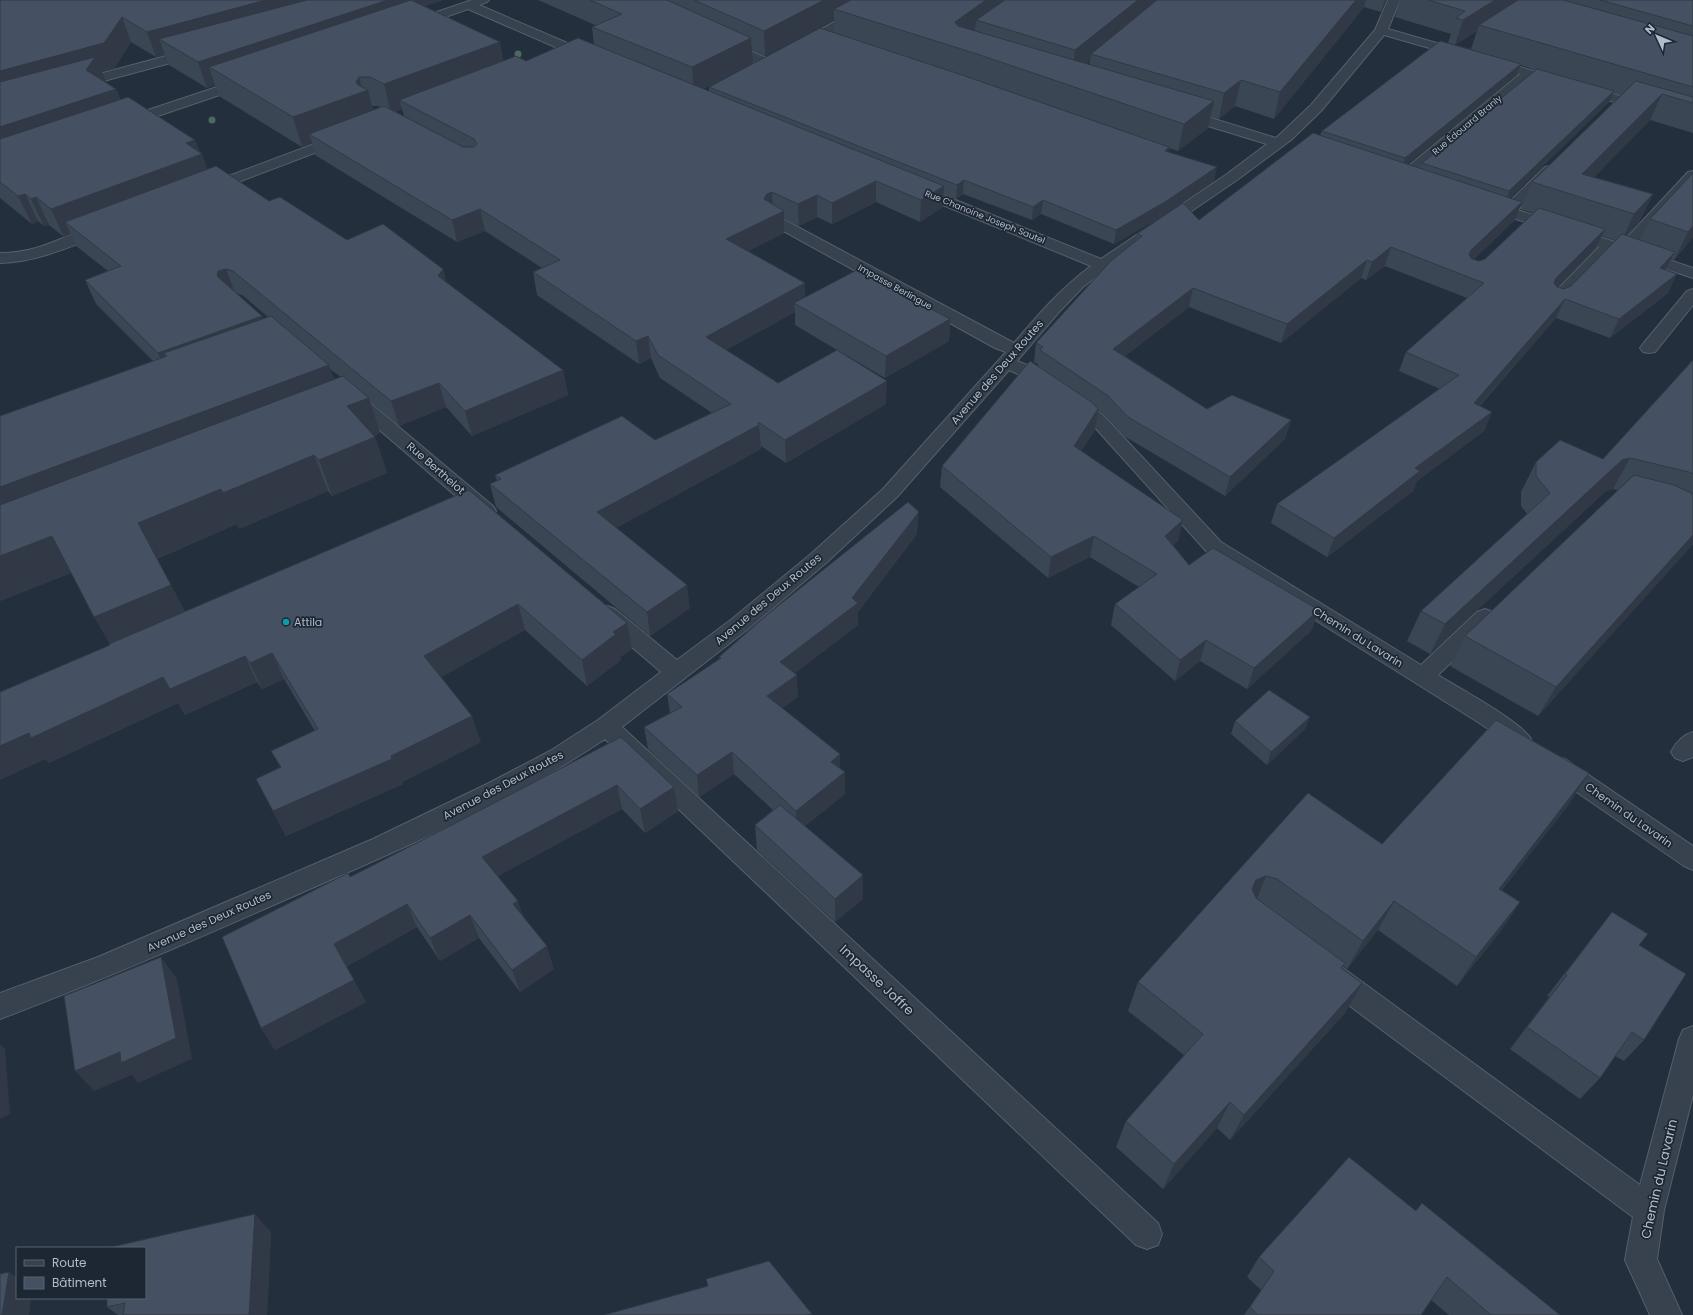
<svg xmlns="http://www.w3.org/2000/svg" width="1693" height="1315" font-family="Poppins,sans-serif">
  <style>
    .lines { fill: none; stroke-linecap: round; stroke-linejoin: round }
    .minor-casing { stroke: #565f6c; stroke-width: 2 }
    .minor { fill: #38414e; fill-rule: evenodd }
    .tree { fill: #4b6a5d }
    .wall { fill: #3b4654; fill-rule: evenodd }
    .shaded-wall { fill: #303945 }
    .building { fill: #455162; stroke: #303945 }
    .culture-dot { fill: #0f9aa8; stroke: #1d2633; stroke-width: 1.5 }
    .labels { text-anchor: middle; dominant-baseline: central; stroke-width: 3.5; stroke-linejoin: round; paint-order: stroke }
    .far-street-label { font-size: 9px; fill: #b4bcc9; stroke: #1d2633 }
    .street-label { font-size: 11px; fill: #b4bcc9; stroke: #1d2633 }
    .poi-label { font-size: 11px; fill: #b4bcc9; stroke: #1d2633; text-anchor: start }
    .near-street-label { font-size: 13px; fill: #b4bcc9; stroke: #1d2633 }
  </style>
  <rect width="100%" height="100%" fill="#242f3e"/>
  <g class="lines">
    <g class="minor-casing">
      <g id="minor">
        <path d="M472,0H489L487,2L479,5L593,54L595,57L593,60H585L468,9L414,28L410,27L408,24L410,21Z"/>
        <path d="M874,0H887L881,7L806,48H798L796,45L798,42Z"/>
        <path d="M1388,0H1400L1388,29L1693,117V125L1532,78L1409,180L1404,181L1399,180L1397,177L1399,174L1520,74L1384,35L1321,111L1291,140L1237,180L1108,268L1083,287L1059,312L1017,361L1032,367L1103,415L1221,542L1421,665L1477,612L1485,609L1493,612L1496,617L1493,622L1438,675C1457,687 1522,722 1531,739L1527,745L1519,748L1511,745L1481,724L1207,552L1091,423L1020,375L1009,370L897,497L826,563L748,629L622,727L1158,1223L1162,1234L1158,1245L1147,1249L1136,1245L605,739C511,802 406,847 303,892C203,936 103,980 0,1019V993L98,957L373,839L487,784L550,751L598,720L661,672L599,619L596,614L599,609L607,606L615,609L677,660L732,619L812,553L883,489L1006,352L995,348L769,223L766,220L769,217L774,215L779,217L1014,343C1038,315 1061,288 1091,266L911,192L909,189L911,186L916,185L921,186L1101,259L1227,174L1267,144L1175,116L1173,113L1175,110H1185L1276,138L1311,105L1375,30Z"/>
        <path d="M726,40L771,60L772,63L771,66H761L722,47L720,44L722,41Z"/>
        <path d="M196,48L200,49L202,52L200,55L74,89L69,88L67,85L69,82Z"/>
        <path d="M247,77L252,78L254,81L252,84L131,125L126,126L121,125L119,122L121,119Z"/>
        <path d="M341,134L346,135L348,138L346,141L212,192L207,193L202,192L200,189L202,186Z"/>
        <path d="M1550,166L1555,167L1557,170L1555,173L1518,210L1621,244L1688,172L1693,171V184L1634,248L1693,268V278L1612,251L1561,304L1555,306L1549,304L1547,301L1549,298L1599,247L1483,208L1481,205L1483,202L1488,201L1505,206L1545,167Z"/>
        <path d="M102,224L107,226L110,229L107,232C72,246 38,262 0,263V253C42,253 64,234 102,224Z"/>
        <path d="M1693,289V305L1655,352L1649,353L1643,352L1640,348L1643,344L1687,291Z"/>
        <path d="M351,391L357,392L493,506L496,511L493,516L486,517L479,516L345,400L342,396L345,392Z"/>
        <path d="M1693,732V757L1683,761L1675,758L1671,752C1676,742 1683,735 1693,732Z"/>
        <path d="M1557,757L1565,759L1693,846V870L1684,866L1549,773L1545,766L1549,759Z"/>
        <path d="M1333,965L1343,968L1640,1185L1679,1039L1683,1030L1693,1026V1095L1664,1210L1657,1259L1682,1315H1650L1625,1260L1633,1217L1323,986L1320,977L1323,968Z"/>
      </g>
    </g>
    <use href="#minor" class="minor"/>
  </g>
  <g class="tree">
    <circle cx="518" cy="54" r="3.5"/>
    <circle cx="212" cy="120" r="3.5"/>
  </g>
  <g class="wall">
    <path d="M0,0L424,7L504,61H526L594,45L592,27L595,25L538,0H1386L1381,12L1364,7L1274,119L1235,106L1219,119L1210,117L1208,128L1178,151L1169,148L1168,152L1214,181L1163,216L1114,244L1041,214L1032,220L963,194L956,199L943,194V207L920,222L876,202L832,224L817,217L799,226L784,219V233L748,251L805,283V297L950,319L949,341L885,378L844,354L886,404L786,463L761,446V449L616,528L690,608L650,636L496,507L490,484L497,481L495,475L655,440L712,413L660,378L651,358L639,364L537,295L533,272L542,268L485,231L457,242L315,155L312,143L302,147L219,96L215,85L207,88L169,65L165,55L156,57L131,42L114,69L102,72L106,83L116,89L120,99L202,154L207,169L269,201L347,240L443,269L446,282L563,370L568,395L472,436L446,407L399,426L370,402L380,433L374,436L375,437L387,473L332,496L328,491L239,529L237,524L157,559L185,612L469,490L627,623L632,649L620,657L621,660L587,686L525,630L441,677L481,742L402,782L403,784L286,836L256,779L280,767L271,751L315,731L284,679L262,689L257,682L185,715L178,703L49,763L46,759L110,643L71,573L0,601V416L153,361L96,304L85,280L108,271L76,246L71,234L64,237L49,225L44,226L38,221L32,224L0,198ZM834,20V33L709,87V91L703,89L753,63L752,50L765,56ZM1090,61L1089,65L1086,64ZM372,106H378L380,107L373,110ZM402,109L404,116L395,112ZM235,293L242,295L268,317L263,319L262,316ZM795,312V325L837,350L778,383L726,350ZM330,369L341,377L334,380Z"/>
    <path d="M1400,0H1693V133L1650,120L1594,177L1653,194L1639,222L1627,236L1640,240L1650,219L1693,173V237L1674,260L1671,259L1665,270L1668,293L1610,338L1556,318L1480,406L1492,412L1484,431L1417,481L1413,491L1327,557L1271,523L1277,504L1440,389L1399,371L1406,352L1467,298L1385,266L1366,280L1361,278L1281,343L1189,307L1125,356L1207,409L1291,420L1285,439L1225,496L1124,436L1104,414L1098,410L1095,430L1081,451L1183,520L1178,541L1173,545L1189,565L1319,610L1311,631L1247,689L1200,661L1175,681L1111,625L1115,604L1139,587L1090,557L1048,578L940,487L942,466L1038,367V364L1034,362L1036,343L1136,242L1137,234L1199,220L1320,135L1322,131L1448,43L1451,34L1395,17ZM1477,31L1471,49L1455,45ZM1520,65L1535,70L1422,163L1420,168L1408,164L1517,75ZM1613,93L1621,95L1532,182L1521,209L1533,213L1485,259L1479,261L1474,259L1515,220L1510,198L1609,102ZM1602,236L1616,241L1571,286L1564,289L1558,287L1596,248Z"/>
    <path d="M1693,360V544L1538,716L1450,666L1465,636L1618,490L1613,489L1606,491L1430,654L1407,641L1421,611L1527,514L1521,506V492L1536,462L1603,459Z"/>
    <path d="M917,534L858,612V625L795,673L798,697L782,708L840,769L845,794L805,826L863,875V899L835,922L757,850L755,825L773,810L734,774L699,797L648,749L644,727L670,713L667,694L720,659L719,657Z"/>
    <path d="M1235,721L1305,729L1267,765L1231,734Z"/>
    <path d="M621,737L674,787L678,811L645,833L622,809L498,876L523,915L554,969L520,992L479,938L440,961L417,927L346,967L366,1002L275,1050L261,1028L350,877L450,826Z"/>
    <path d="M1308,793L1382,844L1569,804L1502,890L1520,902L1500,932L1457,986L1378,930L1347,969L1343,966L1342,969L1346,1012L1230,1140L1217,1128L1163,1189L1116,1147L1126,1121L1184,1055L1128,1011L1138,982Z"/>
    <path d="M1612,912L1639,945L1644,1040L1624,1061L1615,1056L1600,1078L1580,1099L1510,1049L1549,997L1547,996Z"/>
    <path d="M1422,1203L1560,1315H1449L1431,1300L1421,1315H1244L1261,1290L1247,1277L1259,1257L1416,1210Z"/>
    <path d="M271,1232L267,1315H118L107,1307Z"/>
  </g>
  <g class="shaded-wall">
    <path d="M266,0H353L159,39L165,55L156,57L147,32Z"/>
    <path d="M388,0H444L402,14L209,67L215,85L207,88L198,62Z"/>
    <path d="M824,0H871L834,9V20L765,56L764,31Z"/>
    <path d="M986,0H1018L976,20L975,31L954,47L955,22Z"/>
    <path d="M1138,0H1165L1091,54L1090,61L1072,75L1075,50Z"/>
    <path d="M1356,0H1366L1364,7L1274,119L1280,92Z"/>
    <path d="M1385,0H1386L1381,12Z"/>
    <path d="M1495,0H1522L1479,25L1477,31L1455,45L1463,20Z"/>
    <path d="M122,17L131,42L114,69L102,72L106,82L98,95L116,89L127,115L0,158V71Z"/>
    <path d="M751,38L753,63L694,93L692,67Z"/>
    <path d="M500,42L505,70L399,100L402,109L391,113L384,84Z"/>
    <path d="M1521,64L1517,75L1402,169L1405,158Z"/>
    <path d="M359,77L363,91L368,90L375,119L309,134L312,143L302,147L293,117L356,82Z"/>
    <path d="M1241,80L1235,106L1219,119L1224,93Z"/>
    <path d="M1614,91L1609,102L1505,203L1509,191Z"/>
    <path d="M1662,94L1650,120L1576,196L1582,174Z"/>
    <path d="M1214,101L1208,128L1178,151L1184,124Z"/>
    <path d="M195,140L201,154H202L212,181L65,222L71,234L64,237L51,209L186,143Z"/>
    <path d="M1169,147L1167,160L1165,151Z"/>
    <path d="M1217,167L1214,181L1163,216L1114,244L1116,230Z"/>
    <path d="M964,180L963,194L956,199L957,185Z"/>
    <path d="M876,181V202L832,224V203Z"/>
    <path d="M944,186L943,207L920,222L921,200Z"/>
    <path d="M772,192L773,214L784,211V233L727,261L726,239L767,194Z"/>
    <path d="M25,194L38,221L32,224L18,196Z"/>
    <path d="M1653,194L1639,222L1621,242L1634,214Z"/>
    <path d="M817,195V217L799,226L798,204Z"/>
    <path d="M36,197L49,225L44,226L31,199Z"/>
    <path d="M1043,200L1041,214L1032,220L1033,207Z"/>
    <path d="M1522,202L1515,220L1464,269L1462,274L1471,250Z"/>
    <path d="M480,209L485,231L457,242L452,220Z"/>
    <path d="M1693,226V237L1674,260L1688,232Z"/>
    <path d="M1605,229L1596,248L1548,297L1556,278Z"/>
    <path d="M1391,247L1385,266L1366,280L1372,262Z"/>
    <path d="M1675,252L1665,270L1660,268Z"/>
    <path d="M1367,260L1361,278L1281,343L1287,324Z"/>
    <path d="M226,269L235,293L217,276L218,271Z"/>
    <path d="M443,269L449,293L438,276Z"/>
    <path d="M1677,274L1668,293L1610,338L1619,319Z"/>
    <path d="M805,283V306L794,303L795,312L708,360L706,337Z"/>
    <path d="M1193,288L1189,307L1110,368L1113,349Z"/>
    <path d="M1565,299L1556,318L1465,422L1474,403Z"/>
    <path d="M262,316L271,340L167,356L164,353L174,375L169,377L158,353Z"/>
    <path d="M950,319L949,341L885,378L886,356Z"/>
    <path d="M648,336L651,358L639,364L636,341Z"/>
    <path d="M329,365L341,400L0,531V487Z"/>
    <path d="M563,370L568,395L472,436L465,411Z"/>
    <path d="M887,381L886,404L786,463L785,440Z"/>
    <path d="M439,383L446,407L399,426L391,401Z"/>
    <path d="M369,398L380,433L359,442L347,406Z"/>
    <path d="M1098,409L1095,430L1071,467L1074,446Z"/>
    <path d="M1492,412L1484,431L1417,481L1413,491L1327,557L1334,538L1415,468Z"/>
    <path d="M1291,420L1285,439L1225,496L1230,477Z"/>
    <path d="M759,425L761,449L601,536L597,512Z"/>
    <path d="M375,437L387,473L332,496L319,460Z"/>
    <path d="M314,455L328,491L239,529L223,493Z"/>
    <path d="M1630,458L1613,489L1606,491L1430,654L1445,624L1622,460Z"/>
    <path d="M221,489L237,524L156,559L138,523Z"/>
    <path d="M919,512L917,534L858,612V625L781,684L780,662L852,598Z"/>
    <path d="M1183,520L1178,541L1160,557L1165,536Z"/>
    <path d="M1693,535V544L1538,716L1556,687Z"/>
    <path d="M52,536L73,572L0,601V556Z"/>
    <path d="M1094,536L1090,557L1048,578L1051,557Z"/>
    <path d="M171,585L189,621L115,653L94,617Z"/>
    <path d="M687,585L690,608L650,636L647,612Z"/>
    <path d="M518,604L525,630L433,682L424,656Z"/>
    <path d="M1319,610L1311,631L1247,689L1254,668Z"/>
    <path d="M627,623L632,649L620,657L621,660L587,686L582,660L613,632Z"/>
    <path d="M1206,640L1200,661L1175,681L1180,660Z"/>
    <path d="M272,653L284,679L262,689L250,663Z"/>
    <path d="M245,656L257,682L185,715L170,689Z"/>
    <path d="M797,675L798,697L768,717L767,696Z"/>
    <path d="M163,677L178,703L49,763L46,759L0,780V746L29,733Z"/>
    <path d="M472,716L481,742L402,782L403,784L286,836L273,811L391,756Z"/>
    <path d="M1310,717L1305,729L1267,765L1271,752Z"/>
    <path d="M732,752L734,774L699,797L697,775Z"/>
    <path d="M840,754V776L845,772V794L797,832L796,811L831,762Z"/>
    <path d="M1589,773L1569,804L1480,918L1499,889Z"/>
    <path d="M617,785L622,809L491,880L482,857Z"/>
    <path d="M674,787L678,811L645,833L640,809Z"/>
    <path d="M863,875V899L835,922V899Z"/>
    <path d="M1266,876L1254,906L1244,909L1256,880Z"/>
    <path d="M518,901L526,924L513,904Z"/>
    <path d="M1394,901L1378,930L1347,969L1363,941Z"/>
    <path d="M1520,902L1500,932L1457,986L1476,957Z"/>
    <path d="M407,904L417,927L346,967L334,944Z"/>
    <path d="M470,915L479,938L440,961L430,938Z"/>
    <path d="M547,946L554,969L520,992L512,970Z"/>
    <path d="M161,957L177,979L192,1059L138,1083L132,1075L94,1091L75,1071L120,1052Z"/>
    <path d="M354,980L366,1002L275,1050L261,1028Z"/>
    <path d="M1362,983L1346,1012L1230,1140L1244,1115Z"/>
    <path d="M0,1044L5,1049L10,1114L0,1119Z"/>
    <path d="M1230,1102L1217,1128L1163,1189L1174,1164Z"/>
    <path d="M255,1214L271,1232L267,1315H249Z"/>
    <path d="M9,1272L17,1278V1298H31L29,1315H2Z"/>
  </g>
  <g class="building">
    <path d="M0,0H266L147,32L122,17L104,43L0,71Z"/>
    <path d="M307,0H388L198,62L159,39Z"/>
    <path d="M411,0L500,42L384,84L370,77H359L356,82L358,85L368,90L293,117L209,67Z"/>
    <path d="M590,0H667L751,38L692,67L592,27L622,14Z"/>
    <path d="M694,0H824L764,31Z"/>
    <path d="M851,0H986L955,22L958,26L1214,101L1184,124L974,53L834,9Z"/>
    <path d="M1005,0H1138L1075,50L976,20Z"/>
    <path d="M1157,0H1356L1280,92L1241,80L1224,93L1091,54Z"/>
    <path d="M1428,0H1495L1463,20L1456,18L1465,11Z"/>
    <path d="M1518,0H1563L1693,36V87L1479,25Z"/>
    <path d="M1600,0H1693V26Z"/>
    <path d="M820,28L962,75L1169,147L1165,151L1217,167L1165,202L1116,230L1043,200L1033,207L964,180L957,185L709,87Z"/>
    <path d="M578,38L944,186L921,200L876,181L832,203L817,195L798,204L772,192L767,194L764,199L784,211L726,239L805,283L706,337L778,383L837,350L887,381L785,440L758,422L759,425L597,512L687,585L647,612L490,484L501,479L495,475L622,416L655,440L731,404L658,355L648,336L636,341L533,272L560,260L480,209L452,220L309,134L384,106L463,147H474L477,144L474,139L399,100L516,56L526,61Z"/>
    <path d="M1440,41L1521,64L1405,158L1322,131Z"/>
    <path d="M95,57L86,70L116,89L0,127V82Z"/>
    <path d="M1537,69L1614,91L1509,191L1422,163Z"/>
    <path d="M1636,81L1693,97V103L1662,94L1582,174L1653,194L1634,214L1532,182Z"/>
    <path d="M128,97L195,140L186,143L202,154L51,209L36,197L31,199L25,194L18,196L0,182V139Z"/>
    <path d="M1313,133L1522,202L1471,250L1469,255L1472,259L1479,261L1485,259L1539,208L1605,229L1556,278L1554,283L1557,287L1564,289L1571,286L1622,234L1675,252L1660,268L1677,274L1619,319L1565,299L1474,403L1492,412L1415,468L1420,471L1334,538L1277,504L1459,375L1406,352L1484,283L1391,247L1372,262L1367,260L1287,324L1193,288L1113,349L1207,409L1232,395L1291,420L1230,477L1128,417L1107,395L1040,350L1043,347L1036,343L1111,261L1142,236L1137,234L1183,203L1199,220Z"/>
    <path d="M216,166L269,201L280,197L347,240L383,224L443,269L438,276L563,370L465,411L439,383L391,401L233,271L226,269L218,271L217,276L262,316L158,353L85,280L121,266L65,222Z"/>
    <path d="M1693,173V226L1688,232L1650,219Z"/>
    <path d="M857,270L950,319L886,356L794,303Z"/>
    <path d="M271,316L329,365L0,487V416L167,356L164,353Z"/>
    <path d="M1693,360V474L1689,472L1630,458L1622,460L1445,624L1421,611L1550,493L1536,476V462L1560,440L1603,459Z"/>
    <path d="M1030,361L1093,403L1098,409L1074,446L1183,520L1165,536L1189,565L1213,548L1319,610L1254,668L1206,640L1180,660L1115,604L1157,574L1094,536L1051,557L942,466Z"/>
    <path d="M343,376L369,398L347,406L375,437L319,460L314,455L223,493L221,489L138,523L171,585L94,617L52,536L0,556V505Z"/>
    <path d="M1634,475L1674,485L1693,494V535L1556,687L1465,636Z"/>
    <path d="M469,490L627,623L613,632L616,634L582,660L518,604L424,656L472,716L391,756L392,759L273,811L256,779L281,767L271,751L318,729L272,653L250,663L245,656L170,689L163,677L31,738L29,733L0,746V692L110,645L109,644Z"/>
    <path d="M908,502L919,512L852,598L858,603L780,662L797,675L767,696L840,754L831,762L845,772L796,811L732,752L697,775L644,727L682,707L667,694L721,658L719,657L768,614Z"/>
    <path d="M1269,690L1310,717L1271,752L1235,721Z"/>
    <path d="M1496,720L1589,773L1499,889L1520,902L1476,957L1394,901L1363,941L1277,879L1266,876L1256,880L1252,889L1256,898L1345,963L1341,968L1362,983L1244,1115L1230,1102L1174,1164L1126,1121L1203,1034L1138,982L1308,793L1382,844Z"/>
    <path d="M621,737L674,787L640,809L617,785L482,857L518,901L513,904L547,946L512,970L470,915L430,938L407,904L334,944L354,980L261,1028L222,937L348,873L350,877L450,826Z"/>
    <path d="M780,805L863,875L835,899L755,825Z"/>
    <path d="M1612,912L1648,934L1639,945L1686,974L1644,1040L1632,1032L1600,1078L1527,1027L1567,975L1565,974Z"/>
    <path d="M161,957L176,1038L121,1063L120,1052L75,1071L64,996Z"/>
    <path d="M1349,1157L1416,1211L1422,1203L1560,1315H1491L1447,1277L1421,1315H1258L1250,1307L1274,1271L1259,1257Z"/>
    <path d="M255,1214L249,1315H123L125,1303L107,1307V1298H145V1248H107Z"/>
    <path d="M769,1261L812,1314L807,1315H604L708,1286L706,1279Z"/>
    <path d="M9,1272L2,1315H0V1274Z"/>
  </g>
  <circle class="culture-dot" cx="286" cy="622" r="4"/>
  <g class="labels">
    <g class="far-street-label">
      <text transform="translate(1467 125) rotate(-40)">Rue Édouard Branly</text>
      <text transform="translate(985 217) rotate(22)">Rue Chanoine Joseph Sautel</text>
      <text transform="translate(895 287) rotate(29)">Impasse Berlingue</text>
    </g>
    <g class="street-label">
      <text transform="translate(997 372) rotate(-49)">Avenue des Deux Routes</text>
      <text transform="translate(436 468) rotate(41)">Rue Berthelot</text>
      <text transform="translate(768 599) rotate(-40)">Avenue des Deux Routes</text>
      <text transform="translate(1358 637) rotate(32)">Chemin du Lavarin</text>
      <text transform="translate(503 785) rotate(-28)">Avenue des Deux Routes</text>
      <text transform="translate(1629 815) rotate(35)">Chemin du Lavarin</text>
      <text transform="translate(209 921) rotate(-24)">Avenue des Deux Routes</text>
    </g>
    <g class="poi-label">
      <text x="294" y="622">Attila</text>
    </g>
    <g class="near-street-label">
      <text transform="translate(877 980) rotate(43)">Impasse Joffre</text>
      <text transform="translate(1659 1179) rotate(-77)">Chemin du Lavarin</text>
    </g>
  </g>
  <rect x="16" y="1247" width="130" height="52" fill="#1d2633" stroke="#59626f"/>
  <rect x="24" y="1260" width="20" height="6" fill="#38414e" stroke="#59626f"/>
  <text x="52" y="1267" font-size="12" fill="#b4bcc9">Route</text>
  <rect x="24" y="1277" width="20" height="12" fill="#455162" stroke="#59626f"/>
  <text x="52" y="1287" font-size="12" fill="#b4bcc9">Bâtiment</text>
  <g transform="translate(1657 36) rotate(314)" stroke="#1d2633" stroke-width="3" paint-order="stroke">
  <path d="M0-3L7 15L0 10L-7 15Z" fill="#b4bcc9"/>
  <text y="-6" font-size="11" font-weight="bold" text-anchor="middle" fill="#b4bcc9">N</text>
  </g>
</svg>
